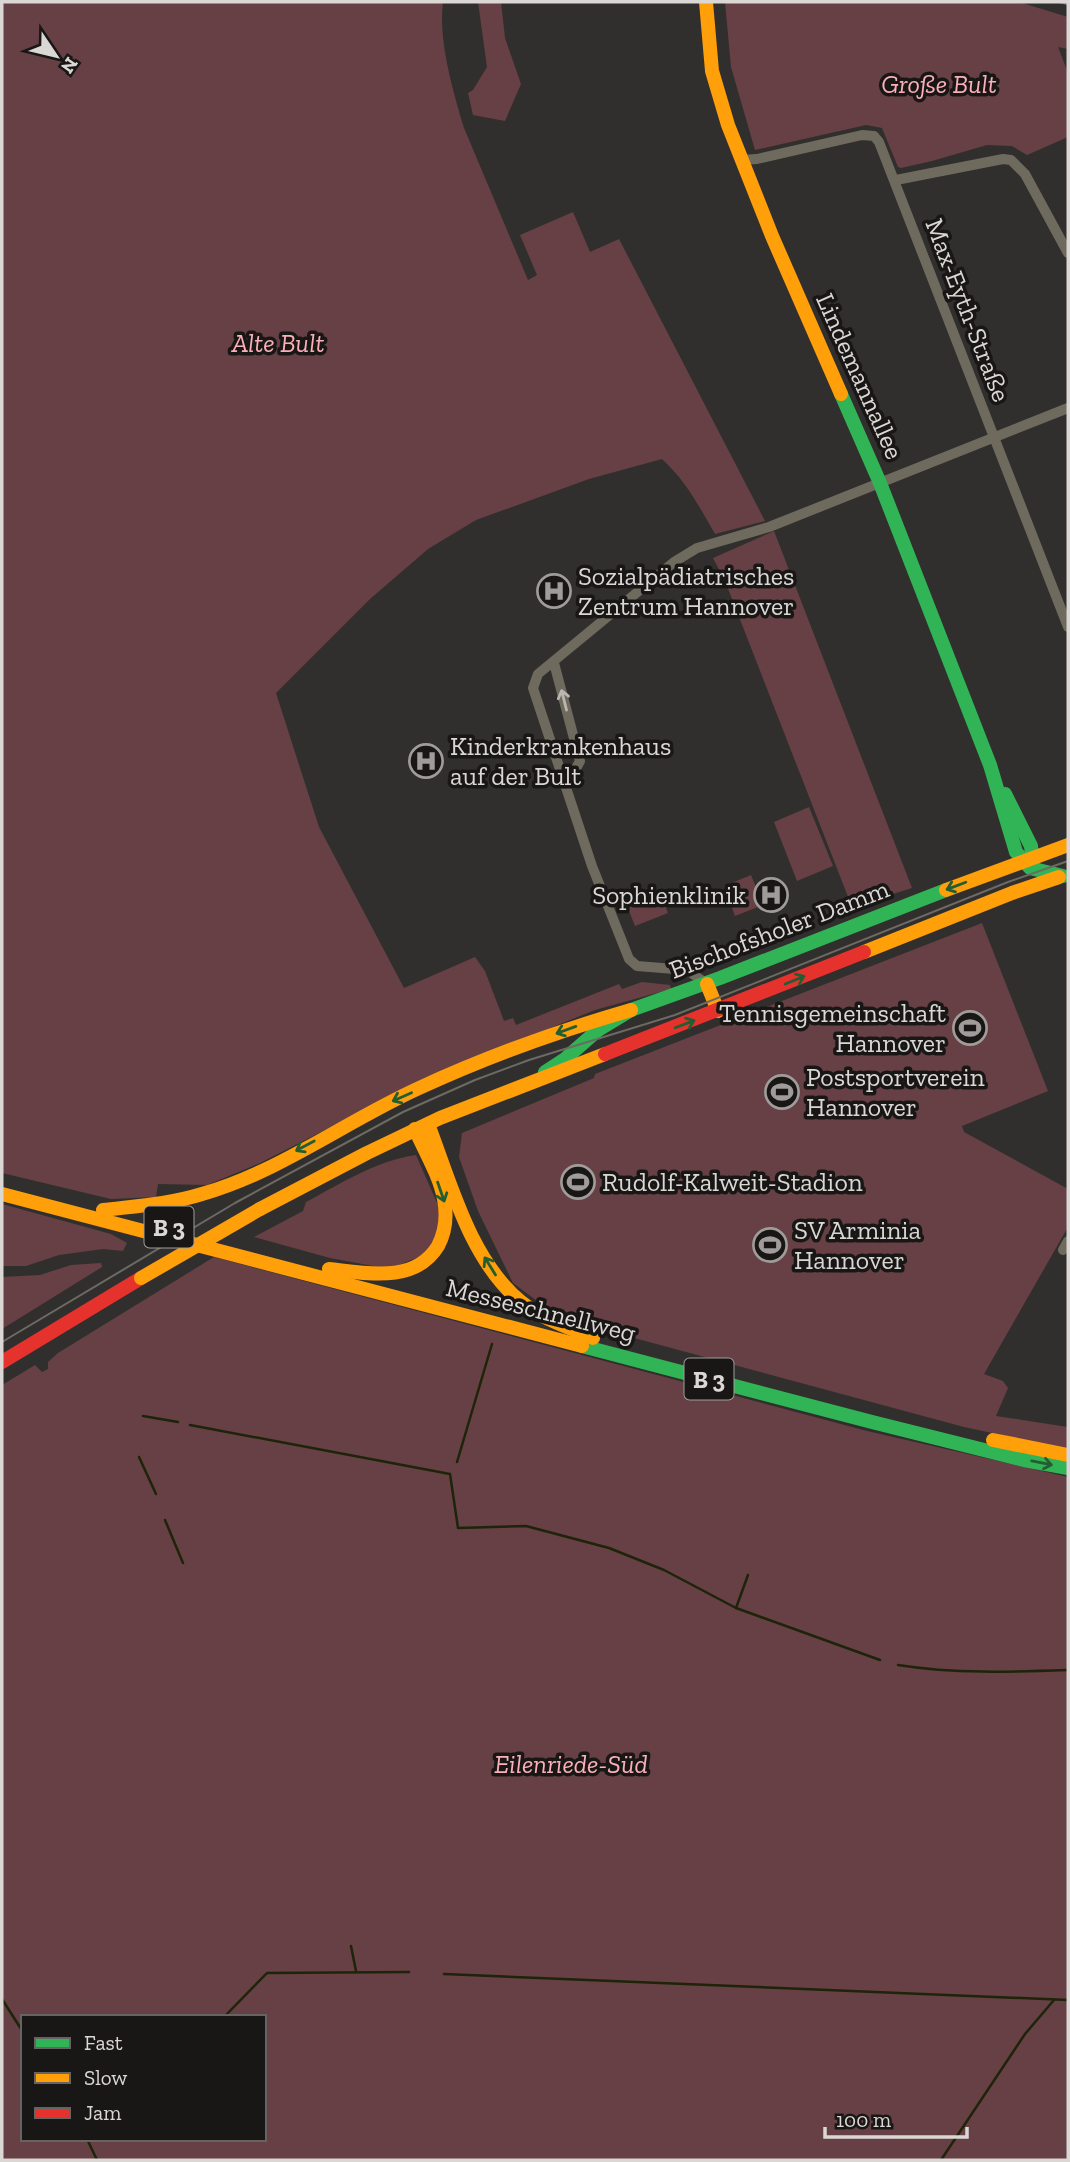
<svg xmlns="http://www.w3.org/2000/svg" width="1070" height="2162" font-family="'Zilla Slab',serif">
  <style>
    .green { fill: #664044; fill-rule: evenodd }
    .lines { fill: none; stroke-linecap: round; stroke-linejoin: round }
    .stream { stroke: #1e2409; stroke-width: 2.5 }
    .street { stroke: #6e6a5d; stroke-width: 10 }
    .fast { stroke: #30b455; stroke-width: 14 }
    .slow { stroke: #ff9f0a; stroke-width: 14 }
    .jam { stroke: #e5322d; stroke-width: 14 }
    .tram { stroke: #6c6a62; stroke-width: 2 }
    .rail { stroke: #6c6a62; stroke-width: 2.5 }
    .slow-bridge { stroke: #ff9f0a; stroke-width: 14 }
    .oneway { stroke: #bab6b1 }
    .oneway2 { stroke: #235e32 }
    .labels { text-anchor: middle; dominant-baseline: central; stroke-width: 7; stroke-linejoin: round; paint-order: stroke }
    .shield { fill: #191716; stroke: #a09d9c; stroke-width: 2 }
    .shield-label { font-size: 24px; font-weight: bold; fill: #dad7d5 }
    .park-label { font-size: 26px; font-style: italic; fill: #fcafb8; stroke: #191716 }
    .street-label { font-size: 26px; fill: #dad7d5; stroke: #191716 }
    .poi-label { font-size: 26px; fill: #dad7d5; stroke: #191716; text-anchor: start }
  </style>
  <rect width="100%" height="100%" fill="#312f2d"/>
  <g class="green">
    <path d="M2,2H443C438,40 453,91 464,128L528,280L537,275L520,235L573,212L590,252L619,239L765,521L715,534C699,506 686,481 662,459L589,479L476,520L428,549L370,599L276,693L319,827L404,988L475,957L485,971L504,1021L513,1018L516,1025L619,984L622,989L642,982L670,985L671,989L595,1010L433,1075L260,1163L207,1185L158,1184L156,1197L111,1199L2,1173Z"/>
    <path d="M478,2H501L505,38L521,84L505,121L473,115L468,93L473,90L487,67Z"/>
    <path d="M725,2H1019L1068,17V49L1058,47L1068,73V137L1027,155L1012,146L987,145L932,161L901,168L898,167L882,128L866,125L755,150L731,67Z"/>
    <path d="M774,531L912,888L852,907L725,581L713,558Z"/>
    <path d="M809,807L833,866L797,881L774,822Z"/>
    <path d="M751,875L763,905L735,916L724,886Z"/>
    <path d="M660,893L668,913L635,926L627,906Z"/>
    <path d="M982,923L1048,1091L962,1126L964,1132L1068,1189V1227L984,1374L1003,1381L1008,1388L996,1416L1068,1427V1449L964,1427L560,1318L513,1283L478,1211L459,1157L462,1133L594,1078L595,1074Z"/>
    <path d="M416,1155L441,1212L442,1224L426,1254L389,1269L330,1258L254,1237L303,1211L306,1202C342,1183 375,1161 416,1155Z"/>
    <path d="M2,1204L111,1234L127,1243L123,1251L103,1249L59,1255L26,1266H2Z"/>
    <path d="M214,1257L867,1431L1068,1477V2160H2V1385L35,1365L42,1372L48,1369V1362L58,1353ZM23,2017H264V2139H23Z"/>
    <path d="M101,1263L102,1267L2,1329V1277L40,1275L71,1265Z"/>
  </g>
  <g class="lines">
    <g class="stream">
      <path d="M143,1416L178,1422"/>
      <path d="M190,1425L450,1474L458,1528L526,1526L609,1548L664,1570L736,1608L880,1660"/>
      <path d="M139,1457L156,1494"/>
      <path d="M457,1462L492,1344"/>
      <path d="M165,1520L183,1563"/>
      <path d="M736,1608L748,1575"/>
      <path d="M898,1665C955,1674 1011,1672 1068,1670"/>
      <path d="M351,1946L356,1971"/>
      <path d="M444,1974L1068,2000"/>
      <path d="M2,1999L23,2032"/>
      <path d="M224,2017L267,1973L409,1972"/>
      <path d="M87,2139L97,2160"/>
      <path d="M941,2160L1025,2034L1054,2000"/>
    </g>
    <g class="street">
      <path d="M741,160L757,159L862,135L874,136L879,142L1068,627"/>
      <path d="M896,180L1003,159L1011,160L1025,174L1068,253"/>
      <path d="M554,663L580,761L574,772L564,778"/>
      <path d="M707,984L687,970L637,966L629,959L592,866L533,688L538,674L674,562L697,548L769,527L1068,408"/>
      <path d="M1063,1250L1068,1241"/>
    </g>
    <g class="fast">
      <path d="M841,394L880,483L990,765L1016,852L1030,868L1063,876"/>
      <path d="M1005,794L1031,846L1033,865"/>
      <path d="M545,1072L565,1059L598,1030L631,1010L720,978L946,890"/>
      <path d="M582,1346L872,1422L1024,1460L1068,1468"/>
    </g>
    <g class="slow">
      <path d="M706,2L712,71L728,125L772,236L841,394"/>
      <path d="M946,890L1068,845"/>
      <path d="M864,952L1012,893L1059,877"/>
      <path d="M707,984L718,1011"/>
      <path d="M428,1124C451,1184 470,1260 521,1302C542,1319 569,1327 593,1338"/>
      <path d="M2,1194L582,1346"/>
      <path d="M260,1209L367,1153L440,1118L605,1054"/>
      <path d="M103,1210C137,1206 170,1204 202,1194C279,1172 345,1122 417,1089C486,1057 558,1031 631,1010"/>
      <path d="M329,1269C366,1273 415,1284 438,1246C446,1231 447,1215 444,1199C439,1174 425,1152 415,1129"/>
      <path d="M993,1440L1068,1455"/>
    </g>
    <g class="jam">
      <path d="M605,1054L864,952"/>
      <path d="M2,1362L141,1278"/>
    </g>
    <path class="tram" d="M2,1342L235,1203L403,1112L475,1080L529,1060L675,1015L1008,882L1068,861"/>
    <path class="rail" d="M1060,2L1068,4"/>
    <path class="slow-bridge" d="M141,1278L260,1209"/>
  </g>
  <defs><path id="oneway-shaft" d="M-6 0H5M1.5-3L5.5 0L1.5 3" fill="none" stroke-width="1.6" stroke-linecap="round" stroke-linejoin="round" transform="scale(1.75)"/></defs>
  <use class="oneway" href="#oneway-shaft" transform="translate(564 700) rotate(-104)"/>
  <g class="oneway2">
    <use href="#oneway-shaft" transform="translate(956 886) rotate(159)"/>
    <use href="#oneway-shaft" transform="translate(795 980) rotate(-22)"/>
    <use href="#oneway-shaft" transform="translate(685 1024) rotate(-21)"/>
    <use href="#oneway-shaft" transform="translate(566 1030) rotate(160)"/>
    <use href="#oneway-shaft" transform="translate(402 1097) rotate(156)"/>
    <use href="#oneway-shaft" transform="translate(305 1146) rotate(152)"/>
    <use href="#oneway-shaft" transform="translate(441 1192) rotate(71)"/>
    <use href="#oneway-shaft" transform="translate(490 1266) rotate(-122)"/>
    <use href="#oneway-shaft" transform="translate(1042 1463) rotate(11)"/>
  </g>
  <defs>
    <g id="hospital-ring" transform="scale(1.75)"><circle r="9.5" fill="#191716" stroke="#9f9c9a" stroke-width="1.5"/><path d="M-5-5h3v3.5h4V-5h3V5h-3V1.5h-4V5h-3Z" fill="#9f9c9a"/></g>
    <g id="stadium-ring" transform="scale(1.75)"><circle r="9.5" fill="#191716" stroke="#9f9c9a" stroke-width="1.5"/><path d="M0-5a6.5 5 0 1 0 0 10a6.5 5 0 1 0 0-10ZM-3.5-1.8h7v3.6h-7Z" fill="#9f9c9a"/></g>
  </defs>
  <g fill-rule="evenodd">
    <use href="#hospital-ring" x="554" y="591"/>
    <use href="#hospital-ring" x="426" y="761"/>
    <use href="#hospital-ring" x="771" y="895"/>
    <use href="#stadium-ring" x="970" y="1028"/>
    <use href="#stadium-ring" x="782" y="1092"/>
    <use href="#stadium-ring" x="578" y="1182"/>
    <use href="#stadium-ring" x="770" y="1245"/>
  </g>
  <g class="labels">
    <g class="shield">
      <rect x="144.5" y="1206.5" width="49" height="41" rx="5"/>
      <rect x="684.5" y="1358.5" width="49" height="41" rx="5"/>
    </g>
    <g class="shield-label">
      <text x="169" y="1227">B 3</text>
      <text x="709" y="1379">B 3</text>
    </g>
    <g class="park-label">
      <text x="939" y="84">Große Bult</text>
      <text x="278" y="343">Alte Bult</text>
      <text x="571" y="1764">Eilenriede-Süd</text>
    </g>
    <g class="street-label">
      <text transform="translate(968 310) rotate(69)">Max-Eyth-Straße</text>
      <text transform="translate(860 376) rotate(66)">Lindemannallee</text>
      <text transform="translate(779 929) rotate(-21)">Bischofsholer Damm</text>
      <text transform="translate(541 1310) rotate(14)">Messeschnellweg</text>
    </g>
    <g class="poi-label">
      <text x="578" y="576">Sozialpädiatrisches<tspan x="578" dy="30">Zentrum Hannover</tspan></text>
      <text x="450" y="746">Kinderkrankenhaus<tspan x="450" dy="30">auf der Bult</tspan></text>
      <text x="746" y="895" text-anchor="end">Sophienklinik</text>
      <text x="946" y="1013" text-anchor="end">Tennisgemeinschaft<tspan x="946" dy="30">Hannover</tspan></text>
      <text x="806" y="1077">Postsportverein<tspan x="806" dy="30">Hannover</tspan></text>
      <text x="602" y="1182">Rudolf-Kalweit-Stadion</text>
      <text x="794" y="1230">SV Arminia<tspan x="794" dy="30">Hannover</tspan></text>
    </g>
  </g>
  <rect width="1070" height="2162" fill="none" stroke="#dad7d5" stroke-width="7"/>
  <rect x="21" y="2015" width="245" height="126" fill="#191716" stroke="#666462" stroke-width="2"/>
  <rect x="35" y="2038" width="35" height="10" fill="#30b455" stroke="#666462" stroke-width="2"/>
  <text x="84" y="2050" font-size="21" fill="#dad7d5">Fast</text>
  <rect x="35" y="2073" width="35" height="10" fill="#ff9f0a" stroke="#666462" stroke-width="2"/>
  <text x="84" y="2085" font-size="21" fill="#dad7d5">Slow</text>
  <rect x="35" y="2108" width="35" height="10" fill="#e5322d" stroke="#666462" stroke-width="2"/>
  <text x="84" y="2120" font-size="21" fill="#dad7d5">Jam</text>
  <g transform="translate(56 56) rotate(125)" stroke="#191716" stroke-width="5" paint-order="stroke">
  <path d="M0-5L12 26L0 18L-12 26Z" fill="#dad7d5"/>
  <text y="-10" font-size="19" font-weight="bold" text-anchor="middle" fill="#dad7d5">N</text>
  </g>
  <path d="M825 2127v10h142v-10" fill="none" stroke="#dad7d5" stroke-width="3.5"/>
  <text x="836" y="2127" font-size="21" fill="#dad7d5" stroke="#191716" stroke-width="5" paint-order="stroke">100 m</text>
</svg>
